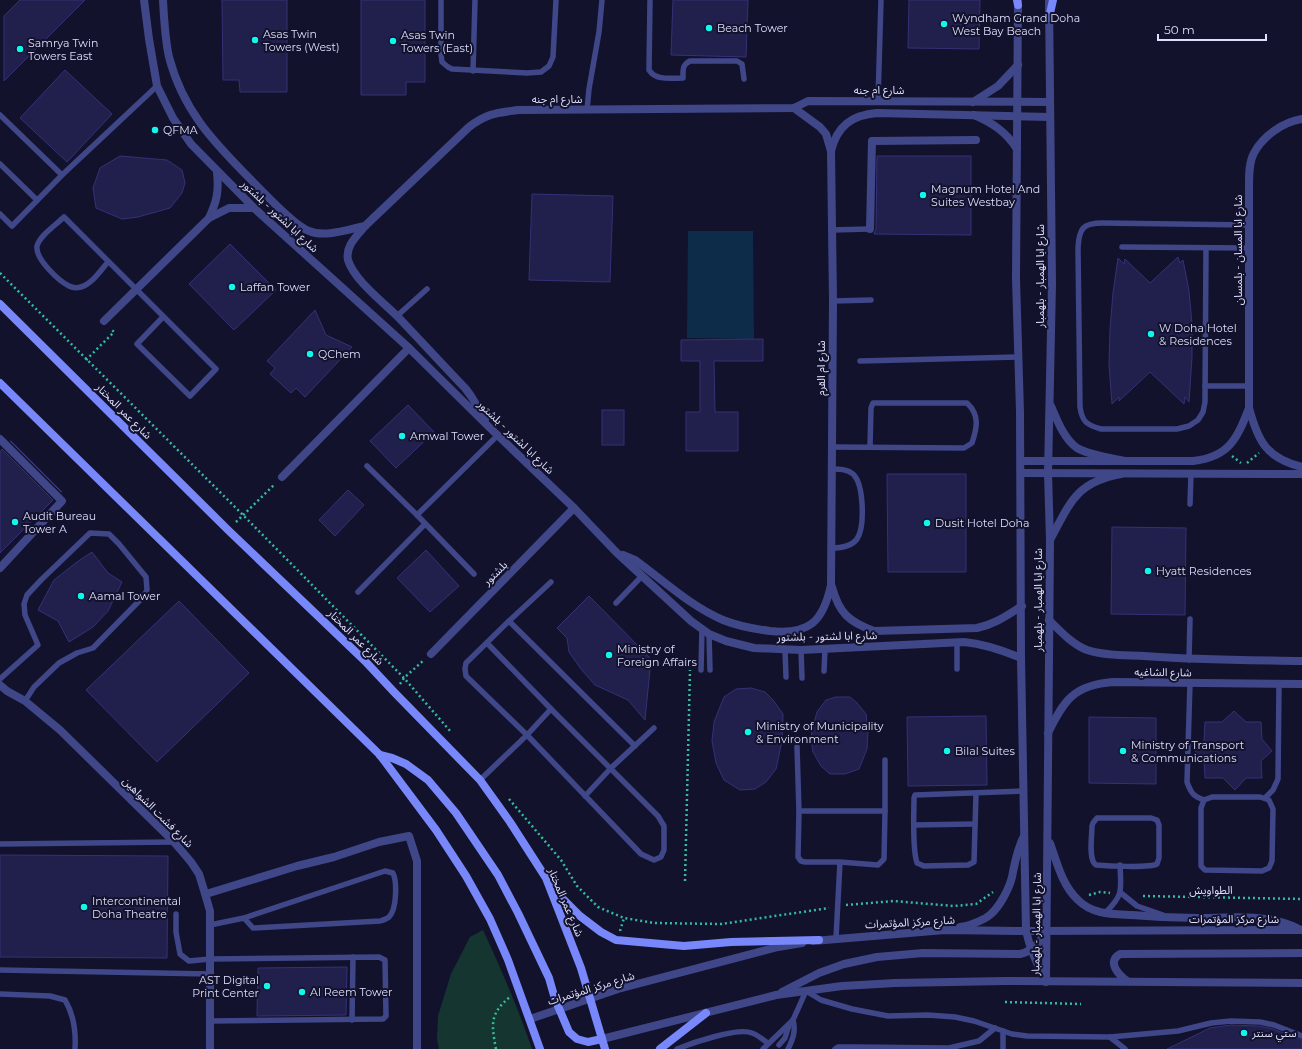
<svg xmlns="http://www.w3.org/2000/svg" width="1302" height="1049" font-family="Montserrat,'Noto Sans Arabic',sans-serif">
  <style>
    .green { fill: #153630 }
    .water { fill: #0d2c4a }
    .building { fill: #211f4c; stroke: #353177 }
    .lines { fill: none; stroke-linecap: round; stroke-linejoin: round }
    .path { stroke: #35bb9f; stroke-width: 2.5; stroke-dasharray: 2 3; stroke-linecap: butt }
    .service { stroke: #3f4789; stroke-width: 5.5 }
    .minor { stroke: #3f4789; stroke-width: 8 }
    .tertiary { stroke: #3f4789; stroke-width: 8 }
    .secondary { stroke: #7888fb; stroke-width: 8 }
    .poi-dot { fill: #10f8ee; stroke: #13122c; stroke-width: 1.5 }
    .labels { text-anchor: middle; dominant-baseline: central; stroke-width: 4; stroke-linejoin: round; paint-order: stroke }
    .poi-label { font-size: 11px; fill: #dedffe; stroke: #13122c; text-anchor: start }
    .street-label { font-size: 11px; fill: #dedffe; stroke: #13122c }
  </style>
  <rect width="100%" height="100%" fill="#13122c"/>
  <path class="green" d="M483,930C501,969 518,1008 532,1049H439L437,1039L438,1016L451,974L470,937Z"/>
  <path class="water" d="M688,231H753L754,339L687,338Z"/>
  <g class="building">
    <path d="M20,0H85L4,81V16Z"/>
    <path d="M222,0H287V92H240L239,80H223Z"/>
    <path d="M361,0H425V82H406V95H361Z"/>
    <path d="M673,0H748L746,57L671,55Z"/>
    <path d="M909,0H980L979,49L908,48Z"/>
    <path d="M65,70L112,114L67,162L20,118Z"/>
    <path d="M120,156L167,160L182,170L185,183L182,193L170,208L138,217L122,219L96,208L93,188L100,168Z"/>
    <path d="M877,156H971V235L874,234L876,229Z"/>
    <path d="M532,194L613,196L610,282L529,280Z"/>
    <path d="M230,244L276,290L234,330L189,284Z"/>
    <path d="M1178,257L1180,263L1183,260L1189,291L1192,324V357L1189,402L1185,397L1184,404L1150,372L1119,401V397L1112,404L1109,365L1110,329L1113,293L1118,258L1124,264L1125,259L1150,283Z"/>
    <path d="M315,310L326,335L352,347L305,397L296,388L291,393L270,374L275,368L267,361Z"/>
    <path d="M763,339V361H714L715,412H738V451H686V412H700V361H681V340Z"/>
    <path d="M408,405L434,432L396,468L370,441Z"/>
    <rect x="602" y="410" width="22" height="35"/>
    <path d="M10,441H11L62,492H61Z"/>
    <path d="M2,449L53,500L0,553V452Z"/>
    <path d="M887,474H966V572H888Z"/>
    <path d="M348,490L364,505L335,536L319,520Z"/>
    <path d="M1112,527L1186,528L1185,615L1111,614Z"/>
    <path d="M426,550L459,586L430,612L397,578Z"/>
    <path d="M92,552L108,573L122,582L108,611L93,627L69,642L58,621L38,610L54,580L77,562Z"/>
    <path d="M589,596L651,659L645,720L628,700L595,685L581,669L569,652L567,638L557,628Z"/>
    <path d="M179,601L249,673L157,762L86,690Z"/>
    <path d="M751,688L765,692L773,700L783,714L782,741L776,769L766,782L755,789L740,790L724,780L716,763L712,741L714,722L724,697L736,689Z"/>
    <path d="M836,697H850L857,703L866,714L868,731L867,749L859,769L845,774H830L821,766L813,752L811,740L812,730L817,712L826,700Z"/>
    <path d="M1234,711L1246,722H1261L1262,739L1272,751L1261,761L1262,778H1246L1235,790L1223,778H1205L1204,760L1194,750L1204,741L1205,722H1222Z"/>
    <path d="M986,716L987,785L908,786L907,717Z"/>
    <path d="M1089,717L1156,718V784L1089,783Z"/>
    <path d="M0,855L168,856L167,958L0,957Z"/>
    <path d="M347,967L346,1015L257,1016L258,968Z"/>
    <path d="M1231,1025L1259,1026L1273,1029L1302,1040V1049H1167L1210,1028Z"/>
  </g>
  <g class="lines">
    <g class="path">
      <path d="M0,273L243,515L404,678L451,732"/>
      <path d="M86,360L114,332L111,329"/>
      <path d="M1232,456L1241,463"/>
      <path d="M1247,463L1259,453"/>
      <path d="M236,522L275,484"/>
      <path d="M400,684L404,678L424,660"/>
      <path d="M509,799L561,860L577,886L598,907L624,918L654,923L721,924L829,908"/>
      <path d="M685,881L690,670"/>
      <path d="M1089,895L1100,892L1110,893"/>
      <path d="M1143,896L1302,899"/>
      <path d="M846,905L894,901L954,906L976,904L993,892"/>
      <path d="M620,931L624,918"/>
      <path d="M1005,1002L1081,1004"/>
      <path d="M496,1049C491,1023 490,1013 511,996"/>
    </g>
    <g class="service">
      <path d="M441,0V54L442,62L448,67L452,69L527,73L541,72L549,66L553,57L556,0"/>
      <path d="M650,0L649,70C656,81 671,78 683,78C683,70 682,65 690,61H737L742,64L744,79"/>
      <path d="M473,71L475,0"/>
      <path d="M878,100L881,0"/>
      <path d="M587,110L589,89L599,32L602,0"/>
      <path d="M0,115L62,175L12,226L0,214"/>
      <path d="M0,164L37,200"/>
      <path d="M62,175L157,86"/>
      <path d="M831,230L870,229"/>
      <path d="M1122,247L1249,248"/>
      <path d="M1206,248L1205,402L1203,412L1198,420L1189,426L1177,429H1101C1087,425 1082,422 1080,407L1078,248C1079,228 1083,223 1103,223L1249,225"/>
      <path d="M108,262C101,270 92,284 81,287C77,288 73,288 69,286C59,281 35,259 37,246C40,235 56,225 64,217L216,369L190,396L137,344L163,317"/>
      <path d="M833,301L871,300"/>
      <path d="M397,316L427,289"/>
      <path d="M860,361L1019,357"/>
      <path d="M1205,386H1249"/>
      <path d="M832,447L964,448L972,443C977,428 980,415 967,403H873L871,408L870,447"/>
      <path d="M367,466L417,515"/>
      <path d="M1190,504L1191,474"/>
      <path d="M831,548C840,548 851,547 857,539C865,527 864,484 853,474C847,469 839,469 832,469"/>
      <path d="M474,574L417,515L498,435"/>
      <path d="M358,592L425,524"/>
      <path d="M616,603L642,576"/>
      <path d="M509,621L551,582"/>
      <path d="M709,634L710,670"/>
      <path d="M957,642V669"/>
      <path d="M487,643L551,709"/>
      <path d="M785,650L786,677"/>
      <path d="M801,650L802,678"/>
      <path d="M1189,660L1190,619"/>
      <path d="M701,670L702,628"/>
      <path d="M824,671L825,649"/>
      <path d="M0,679L38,645L25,615L24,604L27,595L41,580L90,533L109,534L119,544L146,577L147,590L143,597L93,648L77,653L59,663L34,687L25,701"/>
      <path d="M1190,683L1187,782C1191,793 1193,796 1204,800"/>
      <path d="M797,747L799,811"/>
      <path d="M885,760V811"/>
      <path d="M480,780L527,735L551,709L658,816L664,826V850L661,857L654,860L641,854L527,735L466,676L465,669L466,663L509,621L635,746"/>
      <path d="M976,794L974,862L968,865L924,866L917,863C912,848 914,815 914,798L915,795L1023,791"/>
      <path d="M585,796L611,768L654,728"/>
      <path d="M1212,797H1260L1269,800L1273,809L1272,861L1269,868L1262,871L1205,870L1201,866V808L1204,800Z"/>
      <path d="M1265,798L1273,790L1278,779L1279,684"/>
      <path d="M1097,818H1151L1157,820L1159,825V858L1157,864C1149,868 1108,866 1096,865C1088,860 1092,836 1092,826L1093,823Z"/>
      <path d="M914,825L975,824"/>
      <path d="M0,844L174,842"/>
      <path d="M1121,893L1137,906L1163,915"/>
      <path d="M1105,913C1124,895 1121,890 1120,865"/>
      <path d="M176,914V932L180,954L189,961L210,959L379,957L385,960L386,1016L383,1019L210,1021"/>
      <path d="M210,925L244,918L385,871L393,873C397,882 397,909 389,917C387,919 383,920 380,921L253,928L244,918"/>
      <path d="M836,938L840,862L878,865L884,859L885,811H799L798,857L801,861L805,862H840"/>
      <path d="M0,970L210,974"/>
      <path d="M0,994L50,996L65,1000C74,1015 76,1032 75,1049"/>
      <path d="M352,1020L353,957"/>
      <path d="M1110,1037L1125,1049"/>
      <path d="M779,1045L785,1038L789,1025"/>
      <path d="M677,1049C692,1043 738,1027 752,1033C758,1035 763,1040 768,1043"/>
      <path d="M763,1049L793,1020L806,991L821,1000L852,1009L888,1016L928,1015L955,1017L974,1021L1012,1034L1027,1036L1110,1037L1178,1031L1211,1023L1231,1021L1260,1022L1274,1025L1302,1036"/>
      <path d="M788,1049C793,1039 796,1031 793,1020"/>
      <path d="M835,1049L838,1047H855L949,1048L979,1041L995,1028"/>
      <path d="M1003,1049V1031"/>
    </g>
    <g class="minor">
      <path d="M144,0L149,39L157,86L173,118L191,144L254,208L409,348L489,427L574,508L616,552L691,621L709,634L726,641L754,648L801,650L964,642C984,644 1002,650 1021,658"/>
      <path d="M163,0C164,19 165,39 169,57C184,115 219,147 259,188C270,199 295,226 309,231C325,238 349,229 365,226"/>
      <path d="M1302,119C1283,122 1263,136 1254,153C1249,162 1249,174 1249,184V408C1258,441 1266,458 1302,467"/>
      <path d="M831,151C837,126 852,115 877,113L1050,117"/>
      <path d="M209,218C217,201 219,191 217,172"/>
      <path d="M870,229L872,141L976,140"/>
      <path d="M104,321L209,218L229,208H254"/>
      <path d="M485,419L471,396L465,388C442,364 420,340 398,317C383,302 354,280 348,260C345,246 357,236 365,226L469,127C487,113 497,113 518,110L794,108L808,101L1050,102"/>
      <path d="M0,439L62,501L0,568"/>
      <path d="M1021,461H1193C1229,457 1237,439 1249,408"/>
      <path d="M1021,473L1302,474"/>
      <path d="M282,477L409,348"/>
      <path d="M623,555L635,560C663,580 690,606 723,620C738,626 754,629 770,631C809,635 823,622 831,585L833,301L831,151L826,134L820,127L794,108"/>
      <path d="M832,587C839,613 849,622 874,631L977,628C995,624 1006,616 1022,606"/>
      <path d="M1049,620C1060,631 1072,644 1087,650C1105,656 1125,655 1144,656C1197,660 1249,660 1302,661"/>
      <path d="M431,654L574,508"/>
      <path d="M0,685L7,691L25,701L60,730L174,842L191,862L199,874L203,887L210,911V1049"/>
      <path d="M1048,733C1064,700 1074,685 1113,682L1302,684"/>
      <path d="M206,894L297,866L334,857L379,842L409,836L417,861V1049"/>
    </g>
    <g class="tertiary">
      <path d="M1018,0L1016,279L1020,412L1021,658L1026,931C1030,949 1037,965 1046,982"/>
      <path d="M973,102L998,86L1018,65"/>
      <path d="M974,115C993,123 1006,132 1017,149"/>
      <path d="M1051,406C1057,420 1064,439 1077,448C1089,455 1111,458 1125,461"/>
      <path d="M1050,540C1070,503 1076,482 1121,474"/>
      <path d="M1050,843C1057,863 1062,885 1078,900C1093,915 1113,914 1132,915C1154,917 1175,918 1197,918C1230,918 1268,913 1299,929"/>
      <path d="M960,927C968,926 985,920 991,914C1000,906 1009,889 1012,877C1015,862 1016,853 1023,838"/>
      <path d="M813,941L945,930L1026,931L1302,930"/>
      <path d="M1046,981L1049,658L1050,540L1048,473L1052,284L1049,0"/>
      <path d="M1127,981C1119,975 1106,962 1120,954L1302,953"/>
      <path d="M782,992L819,973L844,964L877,957L923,953L1020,954C1033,951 1039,943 1046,932"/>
      <path d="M530,1019L618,989L778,947L802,943"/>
      <path d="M602,1039L776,995L842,986L895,983L1005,981L1302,983"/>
    </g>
    <g class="secondary">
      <path d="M1017,0L1018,5"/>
      <path d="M1049,18L1053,0"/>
      <path d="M0,304L228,530L365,661L394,692L480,780L510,822L546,878L581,968L605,1049"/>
      <path d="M0,383L380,755L436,830L466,876L490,919L508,960L540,1049"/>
      <path d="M380,755L392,758L406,764L428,780L456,813L498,875L518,913L549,978L555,999L569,1032L577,1039L588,1042L602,1039"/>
      <path d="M552,885L561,897L580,916L601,932L616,940L684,946L731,942L819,940"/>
      <path d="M660,1049L706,1013"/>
    </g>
  </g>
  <g class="poi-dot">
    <circle cx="944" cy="24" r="4"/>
    <circle cx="709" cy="28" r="4"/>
    <circle cx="255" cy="40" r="4"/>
    <circle cx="393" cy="41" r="4"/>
    <circle cx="20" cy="49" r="4"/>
    <circle cx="155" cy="130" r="4"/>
    <circle cx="923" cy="195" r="4"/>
    <circle cx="232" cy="287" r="4"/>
    <circle cx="1151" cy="334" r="4"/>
    <circle cx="310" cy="354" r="4"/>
    <circle cx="402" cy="436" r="4"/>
    <circle cx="15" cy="522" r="4"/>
    <circle cx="927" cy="523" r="4"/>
    <circle cx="1148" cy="571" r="4"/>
    <circle cx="81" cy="596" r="4"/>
    <circle cx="609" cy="655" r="4"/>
    <circle cx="748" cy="732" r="4"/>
    <circle cx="947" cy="751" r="4"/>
    <circle cx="1123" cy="751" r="4"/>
    <circle cx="84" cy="907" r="4"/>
    <circle cx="267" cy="986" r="4"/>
    <circle cx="302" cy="992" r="4"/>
    <circle cx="1244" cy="1033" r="4"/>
  </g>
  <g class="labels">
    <g class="poi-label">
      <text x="952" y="18">Wyndham Grand Doha<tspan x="952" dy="13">West Bay Beach</tspan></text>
      <text x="717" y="28">Beach Tower</text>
      <text x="263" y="34">Asas Twin<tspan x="263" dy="13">Towers (West)</tspan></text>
      <text x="401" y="35">Asas Twin<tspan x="401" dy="13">Towers (East)</tspan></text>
      <text x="28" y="43">Samrya Twin<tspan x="28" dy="13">Towers East</tspan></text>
      <text x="163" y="130">QFMA</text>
      <text x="931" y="189">Magnum Hotel And<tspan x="931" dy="13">Suites Westbay</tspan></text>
      <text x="240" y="287">Laffan Tower</text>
      <text x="1159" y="328">W Doha Hotel<tspan x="1159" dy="13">&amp; Residences</tspan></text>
      <text x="318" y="354">QChem</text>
      <text x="410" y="436">Amwal Tower</text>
      <text x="23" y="516">Audit Bureau<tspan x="23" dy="13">Tower A</tspan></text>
      <text x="935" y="523">Dusit Hotel Doha</text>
      <text x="1156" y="571">Hyatt Residences</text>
      <text x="89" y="596">Aamal Tower</text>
      <text x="617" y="649">Ministry of<tspan x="617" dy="13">Foreign Affairs</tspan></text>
      <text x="756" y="726">Ministry of Municipality<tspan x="756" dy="13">&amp; Environment</tspan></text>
      <text x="1131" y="745">Ministry of Transport<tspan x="1131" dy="13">&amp; Communications</tspan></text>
      <text x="955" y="751">Bilal Suites</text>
      <text x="92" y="901">Intercontinental<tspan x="92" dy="13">Doha Theatre</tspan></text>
      <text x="259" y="980" text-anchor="end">AST Digital<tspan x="259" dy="13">Print Center</tspan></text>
      <text x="310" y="992">Al Reem Tower</text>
      <text x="1252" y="1033">ستي سنتر</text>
    </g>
    <g class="street-label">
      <text x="879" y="90">شارع ام جنه</text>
      <text x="557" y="99">شارع ام جنه</text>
      <text transform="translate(280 216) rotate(43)">شارع ابا لشتور - بلشتور</text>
      <text transform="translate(1238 250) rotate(-90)">شارع ابا المسان - بلمسان</text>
      <text transform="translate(1040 276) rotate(-90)">شارع ابا الهمبار - بلهمبار</text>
      <text transform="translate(821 368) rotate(-90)">شارع ام القرم</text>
      <text transform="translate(124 411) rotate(45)">شارع عمر المختار</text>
      <text transform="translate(516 437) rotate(44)">شارع ابا لشتور - بلشتور</text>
      <text transform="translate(495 573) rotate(-45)">بلشتور</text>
      <text transform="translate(1038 600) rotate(-90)">شارع ابا الهمبار - بلهمبار</text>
      <text transform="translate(827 636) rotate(-1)">شارع ابا لشتور - بلشتور</text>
      <text transform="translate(356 637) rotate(45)">شارع عمر المختار</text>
      <text transform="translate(1163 672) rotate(1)">شارع الشاغيه</text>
      <text transform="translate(158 812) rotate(45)">شارع فشت الشواهين</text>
      <text x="1211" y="890">الطواويش</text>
      <text transform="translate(566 902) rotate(67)">شارع عمر المختار</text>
      <text x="1234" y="919">شارع مركز المؤتمرات</text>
      <text transform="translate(910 922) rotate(-3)">شارع مركز المؤتمرات</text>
      <text transform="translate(1036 924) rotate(-89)">شارع ابا الهمبار - بلهمبار</text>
      <text transform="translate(591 988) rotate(-17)">شارع مركز المؤتمرات</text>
    </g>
  </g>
  <path d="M1158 34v6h108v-6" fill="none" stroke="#dedffe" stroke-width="2"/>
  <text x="1164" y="34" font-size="12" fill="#dedffe" stroke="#13122c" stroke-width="3" paint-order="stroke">50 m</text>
</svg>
